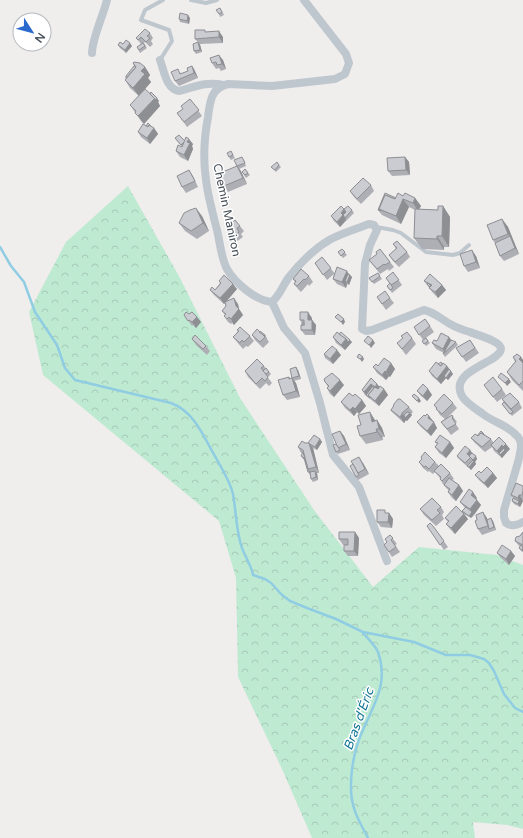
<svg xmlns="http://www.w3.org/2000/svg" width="523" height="838" viewBox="0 0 523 838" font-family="'Varela Round',sans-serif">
<defs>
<pattern id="forest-crowns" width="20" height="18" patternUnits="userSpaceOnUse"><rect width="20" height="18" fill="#bfead2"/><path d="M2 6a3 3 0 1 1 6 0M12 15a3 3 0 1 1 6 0" fill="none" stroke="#a6cab7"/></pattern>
</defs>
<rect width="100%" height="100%" fill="#f0eded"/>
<path fill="url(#forest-crowns)" d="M128,186l52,92 60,120 74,112 59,77 46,-40 78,8 26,10v264l-16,-4 -34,-3 2,16h-163l-30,-69 -44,-92 -2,-99 -17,-57 -176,-146 -14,-63 37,-70z"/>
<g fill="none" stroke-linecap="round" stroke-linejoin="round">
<g stroke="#90cde3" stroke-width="2.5">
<path d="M0,247l11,19 13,16 11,30 22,33 8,23 10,12 96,23c24,9 33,35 45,55 6,11 14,23 17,36 3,17 3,34 8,51 2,8 12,24 12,30l12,4 6,4 11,12 8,6 17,7 29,11 27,13 51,10 32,13h24l14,4 5,4 5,8 10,23 11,14 8,4"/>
<path d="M363,633c5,6 12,12 15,19 11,31 -4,52 -15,78 -10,21 -16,56 -9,78 3,11 9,20 14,30"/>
</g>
<g stroke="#bfc7ce" stroke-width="4">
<path d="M191,0l15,3 11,-3"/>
<path d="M160,60l12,-19 -3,-11 -28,-10 4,-10 18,-10"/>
<path d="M376,227l17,3 8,3 25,19 27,3 7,-2 9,-8"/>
</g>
<g stroke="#bfc7ce" stroke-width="8">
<path d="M304,0l42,54 3,9 -4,11 -10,5 -63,7 -44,-2c-17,4 -18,17 -20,33 -4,21 -5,42 -2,63 2,17 7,34 11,50 3,12 4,28 10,39 7,13 29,32 45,33 8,-7 11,-17 17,-25 12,-15 26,-29 42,-38 12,-6 25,-10 38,-15l5,1 3,5 -7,15 -5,19 -3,65 4,2 6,-1 52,-20c10,2 17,9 26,14 7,4 13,6 20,8 7,3 31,9 31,17 -1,14 -53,21 -39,47 4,7 14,13 21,18 10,8 24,11 33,21 3,2 5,7 5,10 0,8 -3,17 -5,24 -4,14 -8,27 -12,41v7l2,6c6,4 11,2 17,-1"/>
<path d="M92,53c0,-14 11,-37 15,-53"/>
<path d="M160,60c4,10 6,29 19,31 15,-4 28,-10 44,-6"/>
<path d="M272,302l12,26 21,25 15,50 13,52 26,32 28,74"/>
</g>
</g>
<g fill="#aeafb5">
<path d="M222,11l2,4 -4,2 -1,-3z"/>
<path d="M190,18l-1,6 -9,-2 -1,-3z"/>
<path d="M206,32l17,5v6l-23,1 2,8 -6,2 -2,-3 4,-9 -3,-3z"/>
<path d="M150,33l3,5 -2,3 2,3 -3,3 -5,-5 -1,1 3,5 -7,5 -3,-6 4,-3 -5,-6z"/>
<path d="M123,44l9,2 -6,7 -6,-5 -2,-3z"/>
<path d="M223,60l3,9 -5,2 -2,-3 -3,1 -4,-6z"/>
<path d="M133,63l12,4 5,8 -2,3 3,4 -11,13 10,-1 9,7 -1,1 2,4 -16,18 -3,-3 -11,-16 9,-9 -9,-8 -5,-8 9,-14z"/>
<path d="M192,66l2,3 4,9 -19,8 -4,-5 6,-9v2l7,-3z"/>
<path d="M190,99l12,17 -15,11 -10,-14 6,-4z"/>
<path d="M146,126l8,2 4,6 -8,10 -9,-7 -3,-5z"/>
<path d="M175,138l18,6 -1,2 1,3 -5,12 -8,-4 -4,-6 6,-4z"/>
<path d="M231,151l4,7 -4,2 -2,-3z"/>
<path d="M405,157l4,5 1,13 -18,1 -4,-5z"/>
<path d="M244,160l2,6 -7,3 8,15 -19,8 -4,-6 13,-20z"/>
<path d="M279,165l2,2 -5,5 -5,-5z"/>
<path d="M245,169l5,6 -4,3 -4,-6z"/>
<path d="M189,170l4,6 5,11 -12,6 -4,-6z"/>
<path d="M371,185l3,6 -13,13 -7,-7 -4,-6z"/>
<path d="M403,196l12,2 6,8 -2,3 19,1 5,-4 7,11 -1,30h-5v3l-22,-1 -8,-11 1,-28 -6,-3 -8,17 -19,-9 -4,-5 18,-12z"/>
<path d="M344,209l8,1 2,3 -14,14 -6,-6 -3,-5z"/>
<path d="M202,216l7,15 -12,8 -12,-8 -6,-8z"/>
<path d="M502,219l6,8 11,27 -15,7 -4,-5 -5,-13 -2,-3z"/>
<path d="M235,220l9,11 -3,3 2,3 -10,7 -6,-9 2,-2v-7z"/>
<path d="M393,244l14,8 3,5 -11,10 -6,-6 -4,-6 7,-6z"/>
<path d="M342,249l5,6 -4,3 -5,-6z"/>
<path d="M380,249l14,18 -5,4 -1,-2 -8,5 -11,-14 8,-6z"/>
<path d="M476,256l4,12 -12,4 -4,-6z"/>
<path d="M322,257l13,17 12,-3 1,3 2,1 2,2 -3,8 -2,-1 -1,4 -9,-4 -4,-5 1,-5 -7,6 -12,-17z"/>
<path d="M393,272l9,13 -10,8 -5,-7 3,-3 -4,-5z"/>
<path d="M378,273l4,6 -8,5 -5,-6z"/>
<path d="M309,276l4,6 -4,4 -1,-2 -7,8 -3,-3 -4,-5 1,-2 -2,-3z"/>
<path d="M219,281l18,8 -11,13 12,2 1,5 4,6 -9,10 -2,-2 -1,1 -3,-2 -4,-6 1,-1 -3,-4 4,-5 -1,-3 -1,1 -10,-9 -4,-5h5l5,-7z"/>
<path d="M424,281l18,4 4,5 -8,8 -5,-5z"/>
<path d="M377,297l13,1 4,5 -8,7z"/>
<path d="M184,315l13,2 4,5 -5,6 -3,-3 -1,1z"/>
<path d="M312,318v2l4,5 -1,10h-10l-4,-5 1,-7 -2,-3z"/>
<path d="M425,319l9,13 -11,8 -9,-13z"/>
<path d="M237,330l13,6 4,5 -6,6 -2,-1 -3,3 -6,-7 -4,-5 5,-6z"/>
<path d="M259,332l6,3 2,3v1l2,3 -6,6 -8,-8 -3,-5z"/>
<path d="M333,337l19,5 -7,8 -9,-7z"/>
<path d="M412,338l4,6 -10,11 -9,-12z"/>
<path d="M426,338l4,5 -4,3 -4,-5z"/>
<path d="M192,339l14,7 4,5 -3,4 -11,-10z"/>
<path d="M451,340l5,2 2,3 -13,12 -2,-3 1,-1 -8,-4 -4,-6 5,-2z"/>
<path d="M470,340l9,13 -13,9 -10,-14z"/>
<path d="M324,355h17l-8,9 -8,-6z"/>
<path d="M513,357h8l2,3v31l-11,-11 -5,-8 8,-10z"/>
<path d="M391,363l4,6 -5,8 -1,-1 -3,4 -9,-7 -4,-6z"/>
<path d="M438,364l9,2 6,8 -5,6 -2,-2 -5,6 -9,-8 -3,-5z"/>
<path d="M264,366l7,8 -3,3 -2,-2 6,8 -3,3 -3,-3 -6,6 -12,-12 -3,-6z"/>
<path d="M298,370l3,9 -7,2 2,2 4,14 -13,3 -4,-5 6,-18 1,1h2z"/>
<path d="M371,378l9,9 4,2 4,6 -9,11 -14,-11 -3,-5z"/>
<path d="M325,382l19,3 -10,12 -4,-3 -3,-6 1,-1z"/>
<path d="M484,385l18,4 4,6 -9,7z"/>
<path d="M428,389l4,6 -5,6 -6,-5 -4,-5z"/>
<path d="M353,396l9,4 4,6 -7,8 -2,-2 -3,4 -9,-8 -4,-6z"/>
<path d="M502,399l17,3 3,6 -10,8 -10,-12 2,-2z"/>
<path d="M453,403l4,5 -10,10 5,-3 5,7 -2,1 4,6 -8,6 -10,-13 4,-3 -5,-4 -6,-10z"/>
<path d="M409,407l4,5 -2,2 1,1 -5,6 -1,-1 -2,3 -12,-11 -2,-2z"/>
<path d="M425,416h4l4,5 -1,1 5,6 -6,8 -10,-9 -4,-5z"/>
<path d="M375,420l1,1 1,-1 5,8 3,9h-3l1,3 -17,4 -6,-8z"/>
<path d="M340,431l4,5 6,14 -12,4 -2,-2v-8z"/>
<path d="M484,434l7,5 2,3 17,7 -8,9 -8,-7 -2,-4 -7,5 -10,-9 -4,-5z"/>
<path d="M320,439l2,3 -5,8 -6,-3 2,1 6,25h-2l1,7 -5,2 -2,-3 -1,-4 -2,-3 -3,-12 -2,-1 -2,-3 2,-3h-2l-3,-6z"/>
<path d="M435,442h15l4,6 -8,10 -7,-5 -4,-6 2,-3z"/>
<path d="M470,450l7,9 -2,3 1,2 -5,6 -12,-11 -2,-2z"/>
<path d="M419,462h16l4,4 11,7 4,6 -2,1 7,5 4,6 -7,10 -4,-3 -4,-6 1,-1 -6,-7 -3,-5v-1l-5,-6 -2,2 -4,-3 -1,1 -5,-4z"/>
<path d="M363,463l6,11 -11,6 -2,-3 -3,-13z"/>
<path d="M493,473l4,5 -9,10 -9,-8 -4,-5z"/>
<path d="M523,486v15l-3,6 -6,-3 -2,-3 1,-3 -2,-3z"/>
<path d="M477,498l-1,1 5,6 -10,13 -7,-4 -2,-3 3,-3 -5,-6z"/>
<path d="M441,507l3,5 -2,3 2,4 -8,7 -12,-11 -4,-6z"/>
<path d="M483,512l4,8 4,-2 2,3 3,9 -14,5 -4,-6 -1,-9z"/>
<path d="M387,513h2l4,6 -1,9 -11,-1 -4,-5z"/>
<path d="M464,514l4,5 -13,15 -5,-5 -4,-5 2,-2 -3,-4z"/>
<path d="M427,526h6l15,21 -4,3z"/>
<path d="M355,532l4,6 -1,18h-10l-4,-5 4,-6h-5l-4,-6z"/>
<path d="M523,532v20l-2,-1 -2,-3 1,-1 -5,-6z"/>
<path d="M390,535l7,9 -2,1 5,7 -8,5 -8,-12 3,-3z"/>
<path d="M511,551l4,5 -6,9 -8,-7 -4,-5z"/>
</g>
<g fill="#8d8f93">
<path d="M188,15l2,3 -1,6 -2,-3z"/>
<path d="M219,31l4,6v6l-4,-6z"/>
<path d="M198,42l2,3 2,7 -2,-2z"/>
<path d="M130,43l2,3 -6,7 -1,-3z"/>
<path d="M219,55l4,5 3,9 -4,-5z"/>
<path d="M192,66l2,3 4,9 -4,-5z"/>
<path d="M145,67l5,8 -2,3 3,4 -12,14 -6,-8 8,-17z"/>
<path d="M155,98h2l2,3 -1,1 2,4 -16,18 -6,-8z"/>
<path d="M154,128l4,6 -8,10 -3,-6z"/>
<path d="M189,139l4,5 -1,2 1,3 -5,12 -4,-6 3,-13z"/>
<path d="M405,157l4,5 1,13 -4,-5z"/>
<path d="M237,166l4,5 6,13 -4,-6z"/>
<path d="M415,198l6,8 -3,5 -5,-8z"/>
<path d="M403,199l6,8 -8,17 -5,-8z"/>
<path d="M443,206l7,11 -1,30 -7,-11z"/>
<path d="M196,208l6,8 7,15 -6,-8z"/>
<path d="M344,209l4,5 -3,4 1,2 -6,7 -3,-5 4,-9z"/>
<path d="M502,219l6,8 6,15 -6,-8z"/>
<path d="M437,236l7,11v3l-7,-11z"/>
<path d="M510,236l4,6 5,12 -4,-6z"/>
<path d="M472,250l4,6 4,12 -4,-6z"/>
<path d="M347,271l3,5v-1l2,2 -3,8 -2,-3 -2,-1 2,3 -1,4 -4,-6z"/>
<path d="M233,284l4,5 -13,15 -4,-6z"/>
<path d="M442,285l4,5 -8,8 -3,-6z"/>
<path d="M234,298l4,6 1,5 4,6 -9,10 -3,-6 5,-13z"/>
<path d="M308,312l4,6v7l-4,-5z"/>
<path d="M197,317l4,5 -5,6 -4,-6z"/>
<path d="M344,319l1,3 -2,3 -2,-3z"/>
<path d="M312,320l4,5 -1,10 -3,-5z"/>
<path d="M449,337l4,5 -8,11 -2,-4z"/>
<path d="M346,339l4,1 2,2 -7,8 -4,-5z"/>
<path d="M373,340l2,3 -4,5 -2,-3z"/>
<path d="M337,350l4,5 -8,9 -3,-5z"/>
<path d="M363,357l1,2 -2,3 -2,-3z"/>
<path d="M521,357l2,3v5l-4,-6z"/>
<path d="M391,363l4,6 -5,8 -4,-5z"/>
<path d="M447,366l6,8 -5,6 -4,-4 2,2 -5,6 -4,-5z"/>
<path d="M296,367l2,3 3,9 -2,-3z"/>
<path d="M385,371l4,5 -3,4 -4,-5z"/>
<path d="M292,378l4,5 4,14 -4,-6z"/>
<path d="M509,379l2,3 -4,4 -2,-3z"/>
<path d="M340,380l4,5 -10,12 -4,-6z"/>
<path d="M371,384l4,5 -9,6 -2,-3z"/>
<path d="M377,384l4,5 -2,3 -4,-5z"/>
<path d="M384,389l4,6 -9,11 -4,-5z"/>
<path d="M428,389l4,6 -5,6 -4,-5z"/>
<path d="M419,398l2,3 -2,2 -2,-2z"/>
<path d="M362,400l4,6 -7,8 -4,-5z"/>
<path d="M353,407l4,5 -3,4 -4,-6z"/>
<path d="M370,412l5,8 3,10 -6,-8z"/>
<path d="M402,413l3,5 5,-5 2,2 -5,6 -1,-1 -2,3 -4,-6z"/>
<path d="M429,416l4,5 -1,3 -4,-6z"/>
<path d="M377,420l5,8 3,9 -6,-8z"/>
<path d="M434,422l3,6 -6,8 -4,-5z"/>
<path d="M376,429l6,8 1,3 -6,-8z"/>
<path d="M340,431l4,5 6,14 -4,-6z"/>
<path d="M320,439l2,3 -5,8 -2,-3z"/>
<path d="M450,442l4,6 -8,10 -4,-5z"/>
<path d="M309,443l4,5 6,25 -3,-6z"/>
<path d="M506,444l4,5 -3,3 -4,-5z"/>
<path d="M502,445l5,7 -5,6 -5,-7z"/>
<path d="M470,450l4,6 -2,2 -5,-4z"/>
<path d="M476,456l1,3 -2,3 1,2 -5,6 -2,-3 4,-7z"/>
<path d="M359,457l4,6 6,11 -4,-5z"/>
<path d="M315,471l2,2 1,7 -2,-3z"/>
<path d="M493,473l4,5 -9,10 -4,-5z"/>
<path d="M459,485l4,6 -7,10 -4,-6z"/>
<path d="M473,492l4,6 -2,2 -4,-5z"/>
<path d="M519,495l4,6 -3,6 -2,-3 1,-3 -1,-3z"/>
<path d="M477,500l4,5 -7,10 -4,-6z"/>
<path d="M472,512l2,3 -3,3 -2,-2z"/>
<path d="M483,512l4,6 3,10 -1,1 -1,-3z"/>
<path d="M389,513l4,6 -1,9 -4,-6z"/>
<path d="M464,514l4,5 -13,15 -4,-6z"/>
<path d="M491,518l2,3 3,9 -2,-3z"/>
<path d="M355,532l4,6 -1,18 -4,-5z"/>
<path d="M511,551l4,5 -6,9 -3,-6z"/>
</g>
<g fill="#caccd2" stroke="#8d8f93">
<path d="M220,8l2,4 -3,2 -3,-4z"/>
<path d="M180,13l8,2 -1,6 -8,-2z"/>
<path d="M145,29l5,4 -3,3 3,2 -4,4 -5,-5 -3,3 -2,-2z"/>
<path d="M195,30h10v2l14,-1v6l-24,2z"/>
<path d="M126,40l4,3 -5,7 -7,-5 2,-3 3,2z"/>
<path d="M198,42l2,8 -6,1 -1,-7z"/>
<path d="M143,43l2,3 -6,4 -2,-3z"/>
<path d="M219,55l3,9 -5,1 -1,-3 -4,1 -2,-5z"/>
<path d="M134,62l6,1 5,4 -4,4 4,3 -12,14 -8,-8 11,-13 -3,-4z"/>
<path d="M134,66l2,1 -10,11v-2z"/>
<path d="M192,66l2,7 -19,8 -4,-9 7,-3 2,5 8,-3 -1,-3z"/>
<path d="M145,89l10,9 -17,18 -3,-3 1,-2 -6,-6z"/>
<path d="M151,92l6,6 -1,2 -6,-6z"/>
<path d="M190,99l9,11 -15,12 -7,-9 6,-4 -2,-3z"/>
<path d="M148,123l4,4 -3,-2 -1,2 -2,-1z"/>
<path d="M143,124l5,3 1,-2 5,3 -7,10 -9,-6z"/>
<path d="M179,135l6,6 -4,4 -6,-7z"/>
<path d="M186,137l3,2 -2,3 3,1 -6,12 -8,-4 2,-6 4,2z"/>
<path d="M231,151l2,4 -4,2 -2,-4z"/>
<path d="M242,157l3,6 -8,3 -3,-6z"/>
<path d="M405,157l1,13 -18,1 -1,-13z"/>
<path d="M277,162l2,3 -4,5 -4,-3z"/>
<path d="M237,166l6,12 -19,8 -6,-12z"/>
<path d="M245,169l3,4 -3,2 -3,-3z"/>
<path d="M189,170l6,11 -13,6 -5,-11z"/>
<path d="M363,178l8,7 -14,14 -7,-8z"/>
<path d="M385,193l11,5 -1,1 -10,-4 -6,14 2,2 -3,-1z"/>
<path d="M398,193l5,3 2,-3 10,5 -2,5 -10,-4 -7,17 -17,-7 6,-14 10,4z"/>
<path d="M341,206l3,3 -3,4 2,2 -6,7 -6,-6z"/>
<path d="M348,206l4,4 -7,8 -2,-3 3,-3 -2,-3z"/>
<path d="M438,206h5l-1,30h-5v3l-23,-1 1,-29 23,1z"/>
<path d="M196,208l7,15 -12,8 -12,-8 5,-10 6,-3z"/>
<path d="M502,219l6,15 -15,6 -6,-15z"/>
<path d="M235,220l5,6 -3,2 2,4 -9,7 -3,-4 2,-2 -3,-4 3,-3v-1z"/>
<path d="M510,236l5,12 -15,8 -5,-13z"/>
<path d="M397,241l10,11 -12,10 -6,-7 8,-7 -4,-4z"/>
<path d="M342,249l3,3 -4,4 -3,-4z"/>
<path d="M380,249l10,13 -5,3 -1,-1 -7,5 -8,-9 8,-6 -1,-2z"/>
<path d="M472,250l4,12 -12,4 -4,-12z"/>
<path d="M322,257l9,11 -8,7 -8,-12z"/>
<path d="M337,267l10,4 -5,11 -9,-3z"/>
<path d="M301,269l8,7 -4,4 -1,-1 -7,7 -3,-2 2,-3 -3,-2z"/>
<path d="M393,272l6,8 -8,5 -5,-7z"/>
<path d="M378,273l2,3 -8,6 -3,-4z"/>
<path d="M348,274l2,1 -3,7 -2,-1z"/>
<path d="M430,274l12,11 -7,7 -6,-4 3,-3 -8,-4z"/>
<path d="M224,275l9,9 -13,14 -10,-8 2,-3 3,3 6,-7 -2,-2z"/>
<path d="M390,283l3,5 -3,2 -3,-4z"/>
<path d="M428,283l3,3 -1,1 -3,-3z"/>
<path d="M385,291l5,7 -8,6 -5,-7z"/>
<path d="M234,298l2,8 3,3 -8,10 -2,-2 -2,2 -3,-3 2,-2 -4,-3 4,-5 -1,-4z"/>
<path d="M186,312l3,2 3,-2 5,5 -5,5 -3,-2 -1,1 -4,-6z"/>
<path d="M300,312h8v8h4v10h-11v-5h3v-5h-4z"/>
<path d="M338,314l6,5 -3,3 -6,-5z"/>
<path d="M425,319l5,7 -11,9 -5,-8z"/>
<rect x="302" y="323" width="2" height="2"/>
<path d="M240,327l10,9 -6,6 -2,-2 -2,3 -7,-6 6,-6 -2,-1z"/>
<path d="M257,329l8,8 -5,5 -8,-7z"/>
<path d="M260,331l5,4v1l-6,-4z"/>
<path d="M337,332l9,7 -5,6 -8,-8z"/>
<path d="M341,332l9,8 -2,2 -2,-3 -7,-5z"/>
<path d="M407,332l5,6 -10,11 -5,-6 6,-5 -2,-2z"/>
<path d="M441,333l8,4 -6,12 -11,-6 2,-3 3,1z"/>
<path d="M195,335l11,11 -3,3 -11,-10z"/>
<path d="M368,336l5,4 -4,5 -5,-4z"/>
<path d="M426,338l2,3 -4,3 -2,-3z"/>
<path d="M451,340l5,2 -13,12z"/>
<path d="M470,340l5,8 -13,9 -6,-9z"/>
<path d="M332,346l5,4 -7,9 -6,-5z"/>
<path d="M359,354l4,3 -3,2 -3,-2z"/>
<path d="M517,354l4,3 -2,2 4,4v18l-4,4 -12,-13 9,-11 -3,-4z"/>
<path d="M384,358l7,5 -5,9 -1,-1 -3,4 -9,-8 3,-3 2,2z"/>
<path d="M257,359l7,7 -3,2 7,9 -3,4 -3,-3 -6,6 -11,-13z"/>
<path d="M436,362l5,4 2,-3 4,3 -10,13 -8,-8z"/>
<path d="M441,362l1,2 -1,2 -3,-2z"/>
<path d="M296,367l3,9 -7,2 -2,-9z"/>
<path d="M266,368l3,4 -3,2 -3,-3z"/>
<path d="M449,369l2,2 -5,7 -2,-2z"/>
<path d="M332,373l8,7 -10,11 -3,-3 2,-2 -4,-4 -1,-3z"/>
<path d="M501,373l8,6 -4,4 -7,-6z"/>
<path d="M289,377v2l3,-1 4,13 -13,4 -5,-15z"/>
<path d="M493,377l9,12 -9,8 -9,-12z"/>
<path d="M371,378l6,6 -2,3 3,2 2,-3 4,3 -9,12 -7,-6 7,-8 -4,-3 -7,8 -2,-2z"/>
<path d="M423,384l5,5 -5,7 -6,-5z"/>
<path d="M373,386l1,2 -6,7 2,3 -4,-3z"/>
<path d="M349,393l4,3 2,-2 7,6 -7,9 -2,-2 -3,3 -9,-8z"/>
<path d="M510,393l9,9 -8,7 -9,-10z"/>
<path d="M414,394l5,4 -2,3 -5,-5z"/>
<path d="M444,394l9,9 -11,11 -6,-5 1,-1 -3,-3z"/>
<path d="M398,399h2l9,8 -7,6v1l-2,3 -9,-7 2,-3 1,-3z"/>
<path d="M504,402l9,10 -3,2 -8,-10z"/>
<path d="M370,412l2,10 5,-2 2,9h-3l1,3 -17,4 -3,-10 4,-1 -3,-10z"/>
<path d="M407,412l3,1 -5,5 -1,-3z"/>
<path d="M427,414l2,2 -1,2 6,4 -7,9 -10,-9 7,-7 1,1z"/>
<path d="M452,415l1,2 -1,1 4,6 -9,5 -6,-7z"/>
<path d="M340,431l6,13 -8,4 -6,-14z"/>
<path d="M481,431l3,3 -3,-1 -3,3h-1z"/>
<path d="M481,433l10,6 -9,8 -11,-9 4,-4 3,2z"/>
<path d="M314,435l6,4 -5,8 -7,-4z"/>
<path d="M440,435l10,7 -8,11 -7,-6 3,-4 -3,-1z"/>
<path d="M499,437l7,7 -3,3 -1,-2 -5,6 -6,-6z"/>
<path d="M302,441l3,2h4l7,24 -8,2 -5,-19 -5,-3z"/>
<path d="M336,444l4,6 -4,2 -3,-7z"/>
<path d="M465,446l5,4 -3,4 4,3 -6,6 -8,-7z"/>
<path d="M504,448l1,2 -5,5 -1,-2z"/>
<path d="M303,452l5,17 2,3h-2l-4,-14 -3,-2z"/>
<path d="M425,452l10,10 -6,7 -3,-3 -2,1 -5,-5 3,-3 -1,-2z"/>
<path d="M472,453l4,3 -3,4 1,1 -5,6 -2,-1 6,-6 -4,-4z"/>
<path d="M359,457l6,12 -7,4 -7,-12z"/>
<path d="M353,464l6,11 -3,2 -6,-11z"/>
<path d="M441,464l9,9 -8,8 -2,-2 1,-2 -7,-6z"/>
<path d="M487,467l6,6 -9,10 -9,-8 4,-4 2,2z"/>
<path d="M315,471l1,6 -5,2 -1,-7z"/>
<path d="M449,478l10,7 -7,10 -4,-3 2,-3 -6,-4z"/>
<path d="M516,483l7,3v5l-1,4h-3l-1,3 -7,-3z"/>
<path d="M469,489l4,3 -2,3 6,5 -7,9 -10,-7z"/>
<path d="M432,498l9,9 -4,3 3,3 -8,7 -12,-11z"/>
<path d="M513,498l6,3 -1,3 -6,-3z"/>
<path d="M456,506l8,8 -13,14 -5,-4 3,-3 -4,-3z"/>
<path d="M466,507l6,5 -3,4 -7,-5z"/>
<path d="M377,510h8v3h4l-1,9h-11z"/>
<path d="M483,512l5,14 -10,3 -3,-8 2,-1 -1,-5z"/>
<path d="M491,518l3,9 -5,2 -2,-9z"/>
<path d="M430,523l3,3 11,15 -4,4 -13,-19z"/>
<path d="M339,532h16l-1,19h-10v-6h4v-6h-9z"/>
<path d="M523,532v13l-8,-4 1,-4 4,-1z"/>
<path d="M390,535l3,3 -2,2 5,7 -7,5 -5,-7 3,-3 -2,-3z"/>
<path d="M502,545l9,6 -5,8 -9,-6z"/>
<path d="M521,545l2,2 -1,2 1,2 -4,-3z"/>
</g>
<g text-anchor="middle" stroke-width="3" stroke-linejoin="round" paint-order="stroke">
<g font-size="12" fill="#475059" stroke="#fff">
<text transform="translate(227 210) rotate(78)" y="4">Chemin Maniron</text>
</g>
<g font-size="13" font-style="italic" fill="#19789a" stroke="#fff">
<text transform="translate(358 719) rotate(-70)" y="5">Bras d'Éric</text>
</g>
</g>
<g transform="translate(32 32) rotate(126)"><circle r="19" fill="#ffffff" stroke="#b5b9bd"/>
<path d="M0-3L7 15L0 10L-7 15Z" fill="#2a69cd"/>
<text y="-6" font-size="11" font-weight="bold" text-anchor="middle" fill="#475059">N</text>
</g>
</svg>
